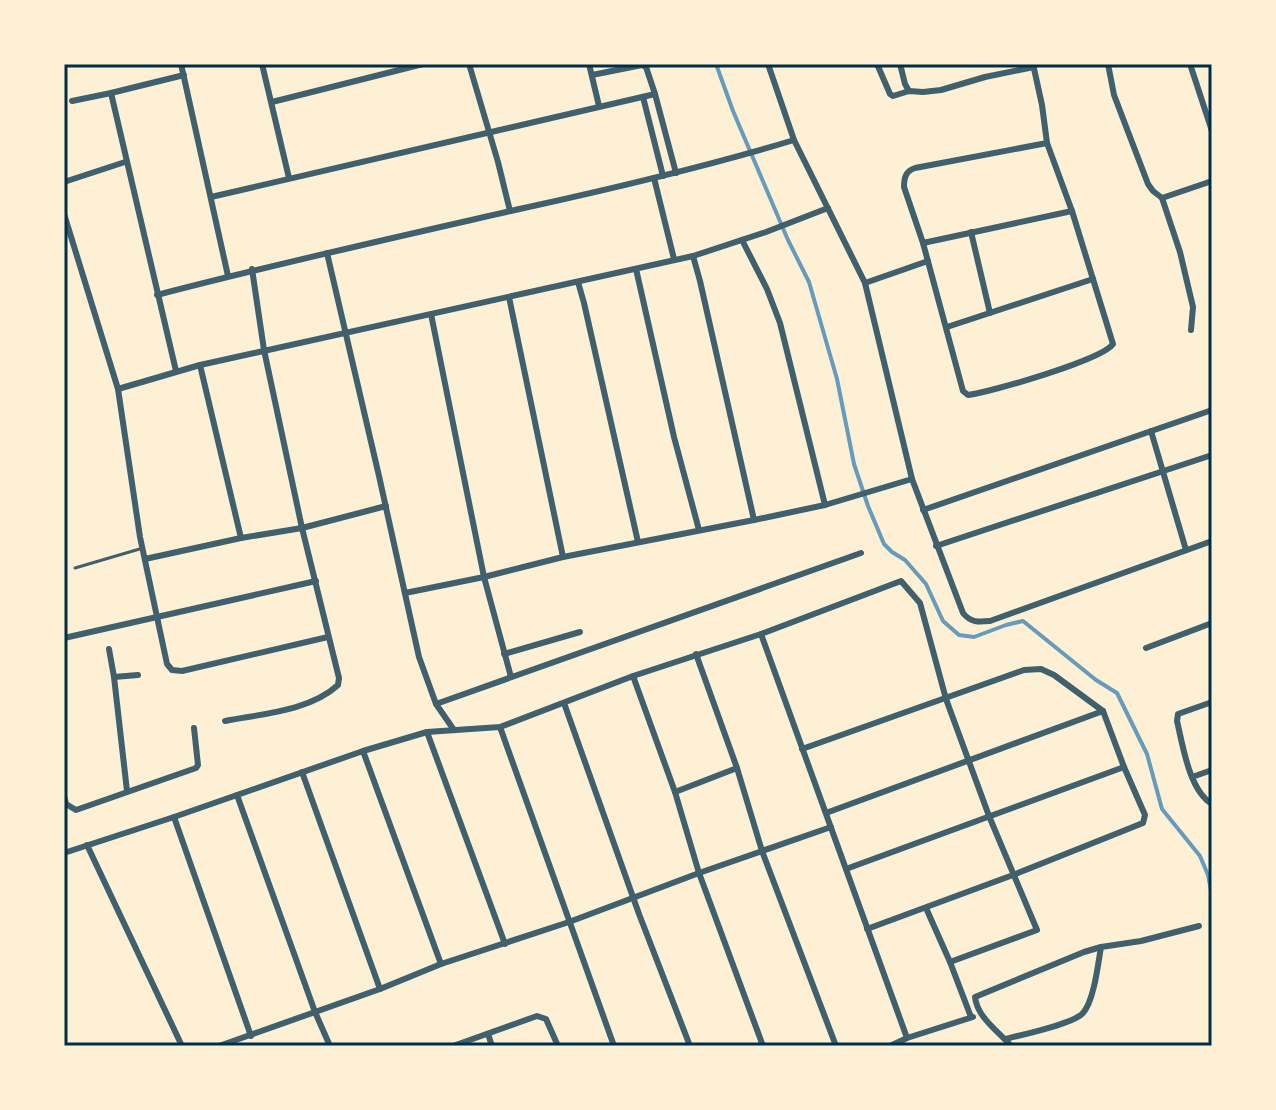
<svg xmlns="http://www.w3.org/2000/svg" width="1276" height="1110" viewBox="0 0 1276 1110" font-family="'IBM Plex Sans',sans-serif">
<rect width="100%" height="100%" fill="#fdf0d5"/>
<g fill="none" stroke-linecap="round" stroke-linejoin="round">
<path stroke="#669bbc" stroke-width="4" d="M716,64l17,47 55,129 21,42 28,97 17,85 14,42 16,38 8,8 13,8 21,24 17,37 16,14 15,2 32,-12 17,-4 73,59 21,13 30,61 15,55 38,47 8,19 4,20"/>
<path stroke="#3f606c" stroke-width="3" d="M75,568l68,-20"/>
<g stroke="#3f606c" stroke-width="6">
<path d="M181,64l47,212"/>
<path d="M262,64l27,114"/>
<path d="M469,64l29,98 12,49"/>
<path d="M589,64l10,42"/>
<path d="M768,64l26,76 71,143 47,196 51,134c8,10 16,9 27,8l222,-80"/>
<path d="M877,64l13,30 3,2 16,-5 14,1 18,-2 44,-13 49,-10"/>
<path d="M900,64l5,20 4,7"/>
<path d="M1033,64l9,41 5,38 25,68 41,133c-11,16 -122,48 -145,51l-5,-4 -40,-148 -19,-56c0,-10 2,-16 11,-19l132,-25"/>
<path d="M1108,64l6,31 34,89 5,7 9,7 18,54 13,55 -2,23"/>
<path d="M1190,64l22,67"/>
<path d="M592,75l50,-10 4,2 9,27 21,79"/>
<path d="M111,93l65,278"/>
<path d="M643,97l20,79"/>
<path d="M72,101l39,-8 73,-18"/>
<path d="M272,102l151,-38"/>
<path d="M654,178l20,81"/>
<path d="M64,182l61,-20"/>
<path d="M211,197l444,-103"/>
<path d="M1162,198l50,-17"/>
<path d="M64,214l54,175 22,148 27,127 5,6 10,1 146,-34"/>
<path d="M971,232l19,81"/>
<path d="M742,240l25,49 13,34 45,182"/>
<path d="M923,243l149,-32"/>
<path d="M327,253l52,223 40,181 17,47 18,26"/>
<path d="M693,256l7,25 54,239"/>
<path d="M636,269l38,168 25,93"/>
<path d="M578,282l6,21 54,239"/>
<path d="M865,283l63,-22"/>
<path d="M157,295c122,-32 244,-59 367,-87 91,-20 181,-41 270,-68"/>
<path d="M509,297l54,260"/>
<path d="M431,314l53,263 27,100"/>
<path d="M947,327l146,-48"/>
<path d="M200,365l41,173"/>
<path d="M118,389l82,-24 493,-109 73,-24 62,-24"/>
<path d="M1151,431l35,119"/>
<path d="M923,510l289,-100"/>
<path d="M936,546l276,-91"/>
<path d="M145,559l96,-21 61,-10 84,-22"/>
<path d="M405,593l79,-16 79,-20 191,-37 71,-15 87,-26"/>
<path d="M761,634l146,404"/>
<path d="M64,638l252,-57"/>
<path d="M1146,648l66,-25"/>
<path d="M109,649l5,28"/>
<path d="M504,654l76,-22"/>
<path d="M696,654l41,114 25,83 74,195"/>
<path d="M633,676l42,116 24,81 64,173"/>
<path d="M1212,702l-34,12 -1,7c6,25 12,69 35,83"/>
<path d="M564,703l75,211 51,132"/>
<path d="M436,704l425,-151"/>
<path d="M225,721c36,-7 85,-10 113,-36l1,-7 -37,-150 -38,-178 -12,-81"/>
<path d="M500,727l114,319"/>
<path d="M427,732l78,212"/>
<path d="M802,749l222,-79 17,-1 13,6 49,36 21,56 21,48 -2,8 -130,52 -146,54"/>
<path d="M363,751l78,213"/>
<path d="M302,772l78,217"/>
<path d="M1192,777l20,-7"/>
<path d="M127,791l-13,-114 24,-2"/>
<path d="M675,792l62,-24"/>
<path d="M237,795l78,217 15,34"/>
<path d="M64,796l2,8 10,6 120,-42 2,-3 -4,-37"/>
<path d="M826,813l277,-102"/>
<path d="M174,817l77,219"/>
<path d="M87,845l95,201"/>
<path d="M64,853l110,-36 189,-66 64,-19 73,-5 133,-51 128,-42 140,-53 19,22 26,96 43,117 48,114 -87,32"/>
<path d="M846,869l278,-102"/>
<path d="M926,908l24,54 21,55"/>
<path d="M488,1034l4,12"/>
<path d="M1005,1039c17,-4 68,-15 78,-26 11,-12 15,-49 18,-66"/>
<path d="M219,1046l161,-57 61,-25 128,-42 130,-49 132,-46"/>
<path d="M453,1046l84,-30 9,3 12,27"/>
<path d="M890,1046l17,-8 66,-21"/>
<path d="M1011,1046c-13,-15 -34,-29 -36,-49l109,-45 17,-5 40,-6 58,-15"/>
</g>
</g>
<rect width="1276" height="1110" fill="none" stroke="#fdf0d5" stroke-width="132"/>
<rect x="66" y="66" width="1144" height="978" fill="none" stroke="#003049" stroke-width="3"/>
</svg>
